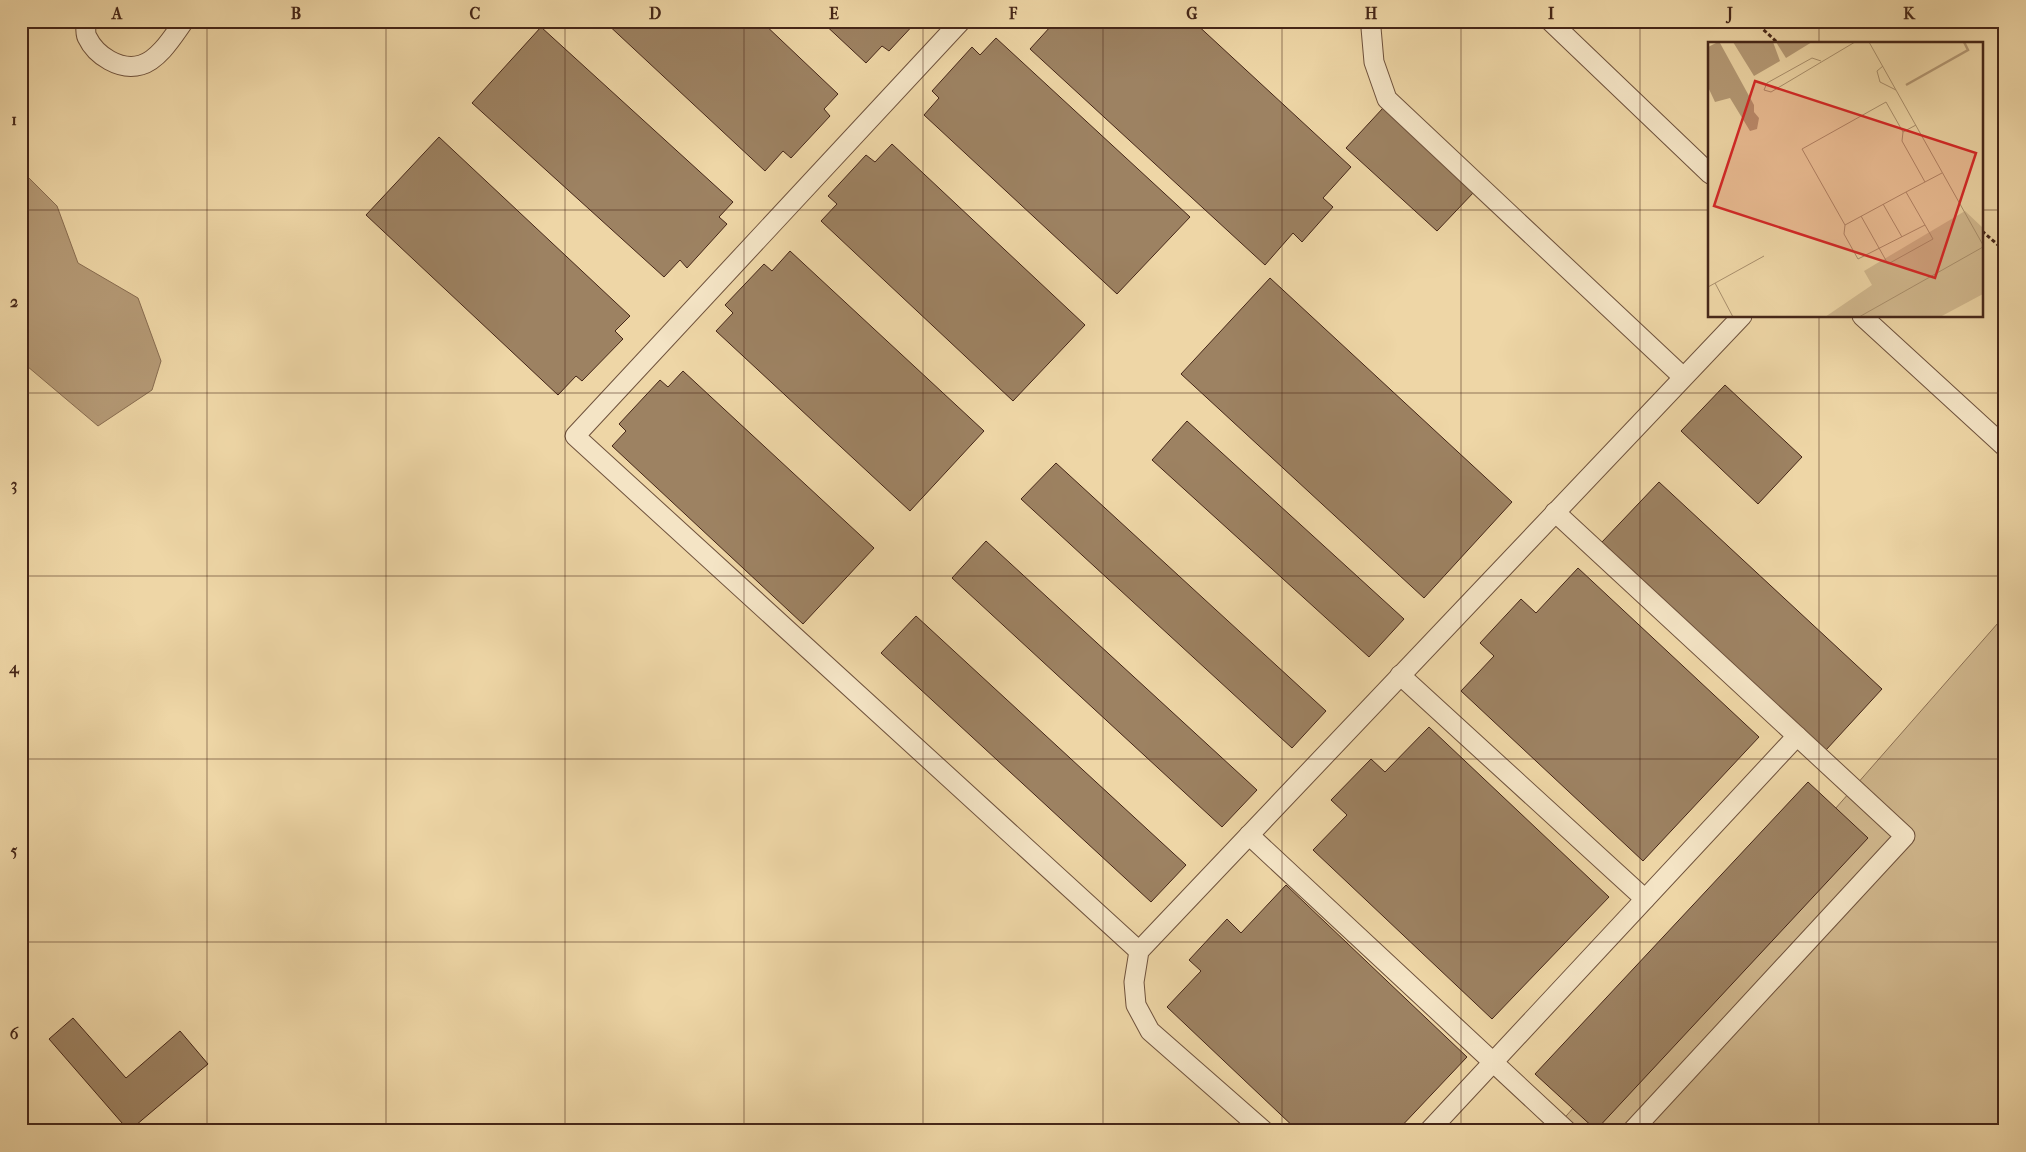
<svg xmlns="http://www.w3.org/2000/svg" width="2026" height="1152" viewBox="0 0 2026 1152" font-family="'IM FELL French Canon',serif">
<rect width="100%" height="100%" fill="#eed6a6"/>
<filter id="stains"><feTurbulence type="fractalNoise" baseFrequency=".004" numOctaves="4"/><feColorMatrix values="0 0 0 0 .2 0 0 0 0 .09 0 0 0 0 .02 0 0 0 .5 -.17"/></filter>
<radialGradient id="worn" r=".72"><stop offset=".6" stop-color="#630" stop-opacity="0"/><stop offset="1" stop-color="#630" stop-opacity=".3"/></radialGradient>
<path fill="#d1b88e" stroke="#8b6f53" d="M2005,615v516h-452z"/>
<path fill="#b59a76" stroke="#886c50" d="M21,170l36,36 21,57 60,35 23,63 -9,29 -54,36 -77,-65z"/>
<g fill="#9d8262" stroke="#452618">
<path d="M604,21h157l77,73 -14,15 6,7 -39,42 -8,-7 -18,20z"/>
<path d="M821,21h96l-28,30 -7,-5 -16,17z"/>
<path d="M1046,21h147l158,146 -28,31 10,9 -31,35 -9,-9 -28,32 -235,-216 21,-23z"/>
<path d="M541,27l192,175 -14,15 8,7 -40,44 -7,-8 -16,17 -192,-174z"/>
<path d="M996,38l194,179 -73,77 -193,-179 15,-17 -7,-7 40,-44 8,8z"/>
<path d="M1383,108l91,84 -37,39 -91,-83z"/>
<path d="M439,137l191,179 -15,15 8,8 -41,42 -6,-5 -18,19 -192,-180z"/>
<path d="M892,144l193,181 -72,76 -192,-180 16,-17 -9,-8 38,-41 9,7z"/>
<path d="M790,251l194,180 -74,80 -194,-180 17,-18 -8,-8 39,-41 8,7z"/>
<path d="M1270,278l242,224 -88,96 -243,-224z"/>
<path d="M683,371l191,177 -71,76 -191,-178 14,-15 -7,-7 41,-44 8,7z"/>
<path d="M1725,385l77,72 -44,47 -77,-73z"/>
<path d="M1187,421l217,198 -35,38 -217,-197z"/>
<path d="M1056,463l270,248 -34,37 -271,-249z"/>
<path d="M1659,482l223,207 -56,61 -224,-208z"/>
<path d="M986,541l271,249 -35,37 -270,-249z"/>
<path d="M1578,568l181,169 -116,124 -182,-170 33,-35 -14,-13 41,-44 15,14z"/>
<path d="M916,616l270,249 -35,37 -270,-249z"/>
<path d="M1429,727l180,170 -117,122 -179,-169 34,-35 -16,-15 40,-41 14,13z"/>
<path d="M1808,782l60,56 -272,292 -61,-56z"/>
<path d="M1286,885l181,172 -70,74h-99l-131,-124 34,-36 -12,-11 38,-41 14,14z"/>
<path d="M73,1018l53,60 54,-47 28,33 -79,67 -80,-92z"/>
</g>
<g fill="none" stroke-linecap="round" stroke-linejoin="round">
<g stroke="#6f523c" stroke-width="21">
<g id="lane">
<path d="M86,21c0,5 -1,12 1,16 9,19 33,34 54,28 18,-5 33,-30 43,-44"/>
<path d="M961,21l-386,415 564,515"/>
<path d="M1550,21l160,153"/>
<path d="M1371,28l3,34 13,37 296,278"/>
<path d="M1862,316l143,131"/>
<path d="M1400,675l245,224"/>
<path d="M1249,835l318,296"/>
<path d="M1264,1131l-114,-100 -14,-26 -2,-23 5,-31 603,-635"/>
<path d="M1429,1131l368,-395 -242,-224"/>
<path d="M1632,1131l273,-295 -108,-100"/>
</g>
</g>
<g stroke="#452618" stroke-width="3" stroke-dasharray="4 2.5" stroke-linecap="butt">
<path d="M1754,21l25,23"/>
<path d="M1982,231l23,20"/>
</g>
<use href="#lane" stroke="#f4e4c5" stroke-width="19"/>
</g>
<path fill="none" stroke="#452618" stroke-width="1" stroke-opacity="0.55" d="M207,21v1110M386,21v1110M565,21v1110M744,21v1110M923,21v1110M1103,21v1110M1282,21v1110M1461,21v1110M1640,21v1110M1819,21v23M21,210h1689M1982,210h23M1819,316v815M21,393h1984M21,576h1984M21,759h1984M21,942h1984"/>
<g transform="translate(1708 42)">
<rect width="275" height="275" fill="#eed6a6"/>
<path d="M257,169l18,17v66l-43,23h-115l47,-32 -8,-14z" fill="#d1b88e"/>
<path d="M25,0h40l7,19 -26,15zM68,0h36l-26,16zM8,1h4l34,62v7l5,6 -2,11 -7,2 -20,-33 -15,4 -7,-15v-40z" fill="#b59a76"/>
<path fill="none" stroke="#b59a76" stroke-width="2.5" d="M198,43l62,-35 -4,-8"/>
<path fill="none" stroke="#aa906d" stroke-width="1" d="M161,0l114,203M113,19l-9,-3 -45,25 -3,7 7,2 84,-50M175,24l-6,5 3,11 16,8M195,90l-1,9 23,41M198,150l19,33 -67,34 -14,-25 1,-9 61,-33 36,-19M175,162l19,33M153,174l27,48 45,-25 -8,-14M137,183l-43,-76 84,-47 17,30 13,-7M7,241l18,34M0,245l56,-31M151,275l124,-70"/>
<path fill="#d62828" fill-opacity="0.15" stroke="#d62828" stroke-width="2.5" d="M47,39l221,72 -41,125 -221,-72z"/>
<rect width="275" height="275" fill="none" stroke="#452618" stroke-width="2.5"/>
</g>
<rect width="2026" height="1152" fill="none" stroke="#eed6a6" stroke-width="55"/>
<rect x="28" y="28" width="1970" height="1096" fill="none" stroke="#452618" stroke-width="2"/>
<g font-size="16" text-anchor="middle" font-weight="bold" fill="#452618">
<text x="117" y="19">A</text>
<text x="296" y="19">B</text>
<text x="475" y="19">C</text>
<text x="655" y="19">D</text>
<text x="834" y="19">E</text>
<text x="1013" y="19">F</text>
<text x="1192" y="19">G</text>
<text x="1371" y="19">H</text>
<text x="1551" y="19">I</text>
<text x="1730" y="19">J</text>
<text x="1909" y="19">K</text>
<text x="14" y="125">1</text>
<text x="14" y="307">2</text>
<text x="14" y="490">3</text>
<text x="14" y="673">4</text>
<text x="14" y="856">5</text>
<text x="14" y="1039">6</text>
</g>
<rect width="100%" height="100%" filter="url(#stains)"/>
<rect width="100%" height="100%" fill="url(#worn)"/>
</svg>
